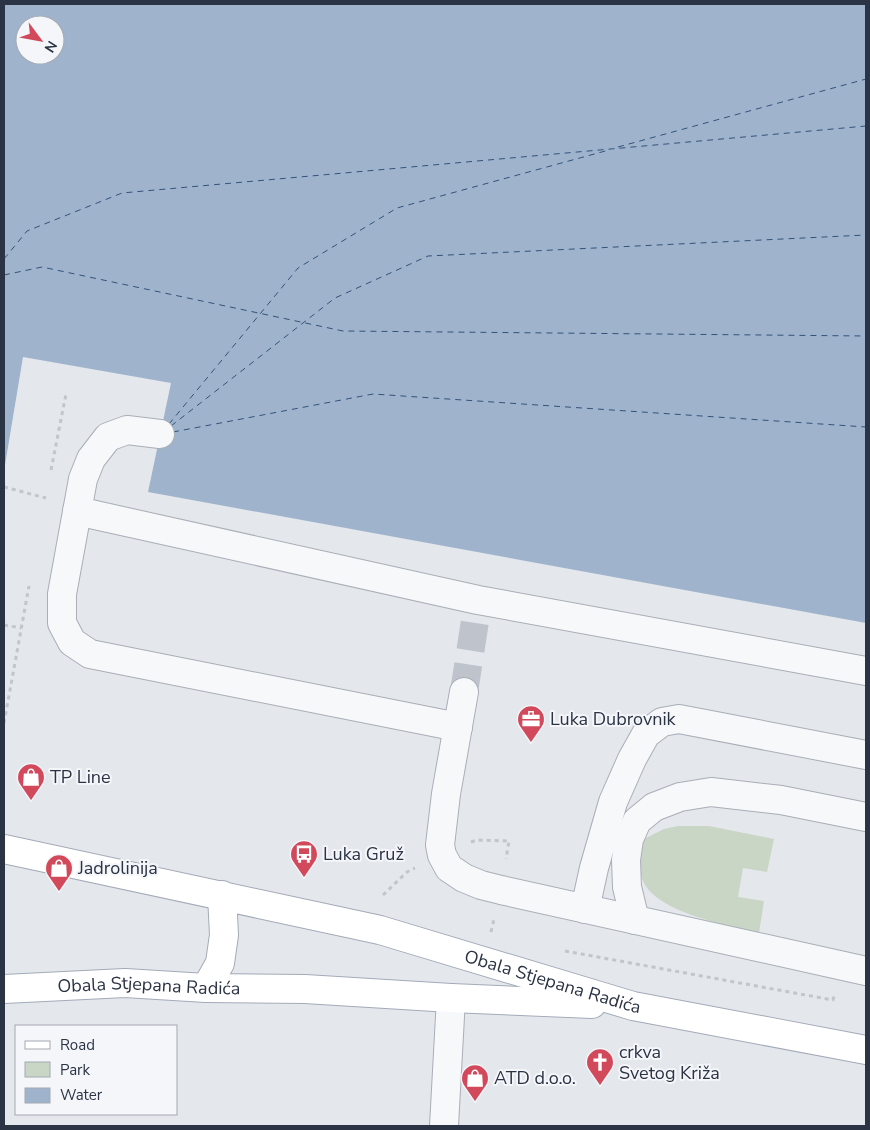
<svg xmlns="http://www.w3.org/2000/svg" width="870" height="1130" viewBox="0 0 870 1130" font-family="'Nunito Sans',sans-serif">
<rect width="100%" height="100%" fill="#e4e7ec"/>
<path fill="#c9d6c5" d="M678,826h31l65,13 -7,33 -24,-4 -5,29 26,4 -5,32c-31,-8 -102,-20 -116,-52 -6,-14 -3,-28 1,-42l20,-10z"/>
<path fill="#9fb4cc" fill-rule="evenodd" d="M4,4h862v619l-718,-131 23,-109 -148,-26 -19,114zM25,25h30v30h-30z"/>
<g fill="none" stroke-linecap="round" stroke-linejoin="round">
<g stroke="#34527a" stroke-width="1" stroke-dasharray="6 5" stroke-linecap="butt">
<path d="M618,147l248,-68"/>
<path d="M4,259l23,-28 95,-38 744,-67"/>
<path d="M4,275l38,-8 301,64 523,5"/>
<path d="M169,424l129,-156 99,-60 212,-58"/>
<path d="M171,426l164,-128 93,-42 438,-21"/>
<path d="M173,432l200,-38 493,33"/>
</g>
<path stroke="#bfc3cb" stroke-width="28" stroke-dasharray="28 14" stroke-linecap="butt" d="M464,692l11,-71"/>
<g stroke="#a9aeb7" stroke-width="30">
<g id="minor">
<path d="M160,434l-33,-4 -19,7 -17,22 -8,20 -21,115v29l10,19 18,12 368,73"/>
<path d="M77,511l401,89 388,71"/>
<path d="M464,692l-18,102 -6,51 2,10 7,13 15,10 17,7 20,5 365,81"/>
<path d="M585,909l9,-41 19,-66 19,-43 14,-25 16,-12 17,-3 187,36"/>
<path d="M635,920l-8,-33 -1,-27 3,-21 8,-18 17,-14 26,-10 31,-5 70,8 85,17"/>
<path d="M444,1126l7,-128"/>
</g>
</g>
<g stroke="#a3abb8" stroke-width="30">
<g id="major">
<path id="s1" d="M4,849l376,81 253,76 233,44"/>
<path d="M206,988l14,-25 4,-28 -2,-40"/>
<path id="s2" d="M4,989l121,-6 81,5 99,1 146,9 141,6"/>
</g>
</g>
<g stroke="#c2c5cb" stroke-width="3" stroke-dasharray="4 4" stroke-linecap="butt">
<path d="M51,470l15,-76"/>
<path d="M4,487l42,11"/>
<path d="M4,625l17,3"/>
<path d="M4,723l25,-137"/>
<path d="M471,842l6,-2 32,1 -3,18"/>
<path d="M383,895l24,-23 8,-4"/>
<path d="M491,932l3,-13"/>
<path d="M565,951l268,49 1,-4"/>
</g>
<use href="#minor" stroke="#f7f8fa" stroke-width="28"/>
<use href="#major" stroke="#fff" stroke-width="28"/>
</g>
<defs>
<g id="office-pin" transform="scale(1.4375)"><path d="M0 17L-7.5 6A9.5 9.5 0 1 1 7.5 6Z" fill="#d1495b" stroke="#f4f6f9"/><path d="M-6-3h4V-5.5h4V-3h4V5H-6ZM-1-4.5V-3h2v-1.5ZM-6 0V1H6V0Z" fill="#fff"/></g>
<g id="shop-pin" transform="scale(1.4375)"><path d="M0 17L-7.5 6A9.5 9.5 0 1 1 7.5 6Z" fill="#d1495b" stroke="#f4f6f9"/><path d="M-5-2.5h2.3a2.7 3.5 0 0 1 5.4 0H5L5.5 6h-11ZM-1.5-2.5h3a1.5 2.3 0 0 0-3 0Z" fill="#fff"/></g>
<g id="bus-pin" transform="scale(1.4375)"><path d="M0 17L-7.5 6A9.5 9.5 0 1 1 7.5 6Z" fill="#d1495b" stroke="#f4f6f9"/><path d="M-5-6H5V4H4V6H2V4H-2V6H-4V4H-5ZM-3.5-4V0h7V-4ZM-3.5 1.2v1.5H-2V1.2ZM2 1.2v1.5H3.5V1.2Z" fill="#fff"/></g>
<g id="church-pin" transform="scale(1.4375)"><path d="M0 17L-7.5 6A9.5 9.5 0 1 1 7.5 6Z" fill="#d1495b" stroke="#f4f6f9"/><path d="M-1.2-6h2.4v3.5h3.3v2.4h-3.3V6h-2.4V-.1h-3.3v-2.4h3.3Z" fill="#fff"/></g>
</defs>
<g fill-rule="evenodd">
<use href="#office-pin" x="531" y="719"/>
<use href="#shop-pin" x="31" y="777"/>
<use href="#bus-pin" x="304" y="854"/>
<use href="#shop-pin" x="59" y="868"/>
<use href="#church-pin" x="600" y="1062"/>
<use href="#shop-pin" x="475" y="1078"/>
</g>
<g text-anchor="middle" stroke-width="4" stroke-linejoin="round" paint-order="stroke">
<g font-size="18" fill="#2b3445" stroke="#f4f6f9" text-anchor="start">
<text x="550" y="725">Luka Dubrovnik</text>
<text x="50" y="783">TP Line</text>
<text x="323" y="860">Luka Gruž</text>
<text x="78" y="874">Jadrolinija</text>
<text x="619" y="1058">crkva<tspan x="619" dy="21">Svetog Križa</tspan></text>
<text x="494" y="1084">ATD d.o.o.</text>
</g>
<g font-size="18" fill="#2b3445" stroke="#f4f6f9">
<text dy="6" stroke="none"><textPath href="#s1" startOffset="565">Obala Stjepana Radića</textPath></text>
<text dy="6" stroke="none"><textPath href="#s2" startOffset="145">Obala Stjepana Radića</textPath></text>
</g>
</g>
<rect width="870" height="1130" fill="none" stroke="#2b3445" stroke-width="10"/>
<rect x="15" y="1025" width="162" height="90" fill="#f4f6f9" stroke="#a4a8b1"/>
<rect x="25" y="1041" width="25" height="8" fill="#ffffff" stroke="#a4a8b1"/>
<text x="60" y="1050" font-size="15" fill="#2b3445">Road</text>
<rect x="25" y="1062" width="25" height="15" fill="#c9d6c5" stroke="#a4a8b1"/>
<text x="60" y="1075" font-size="15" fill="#2b3445">Park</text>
<rect x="25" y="1088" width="25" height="15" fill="#9fb4cc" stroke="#a4a8b1"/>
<text x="60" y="1100" font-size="15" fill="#2b3445">Water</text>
<g transform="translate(40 40) rotate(122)"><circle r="24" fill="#f4f6f9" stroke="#a4a8b1"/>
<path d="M0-4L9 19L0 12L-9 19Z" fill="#d1495b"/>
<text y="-8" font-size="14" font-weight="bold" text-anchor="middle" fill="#2b3445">N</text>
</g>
</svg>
